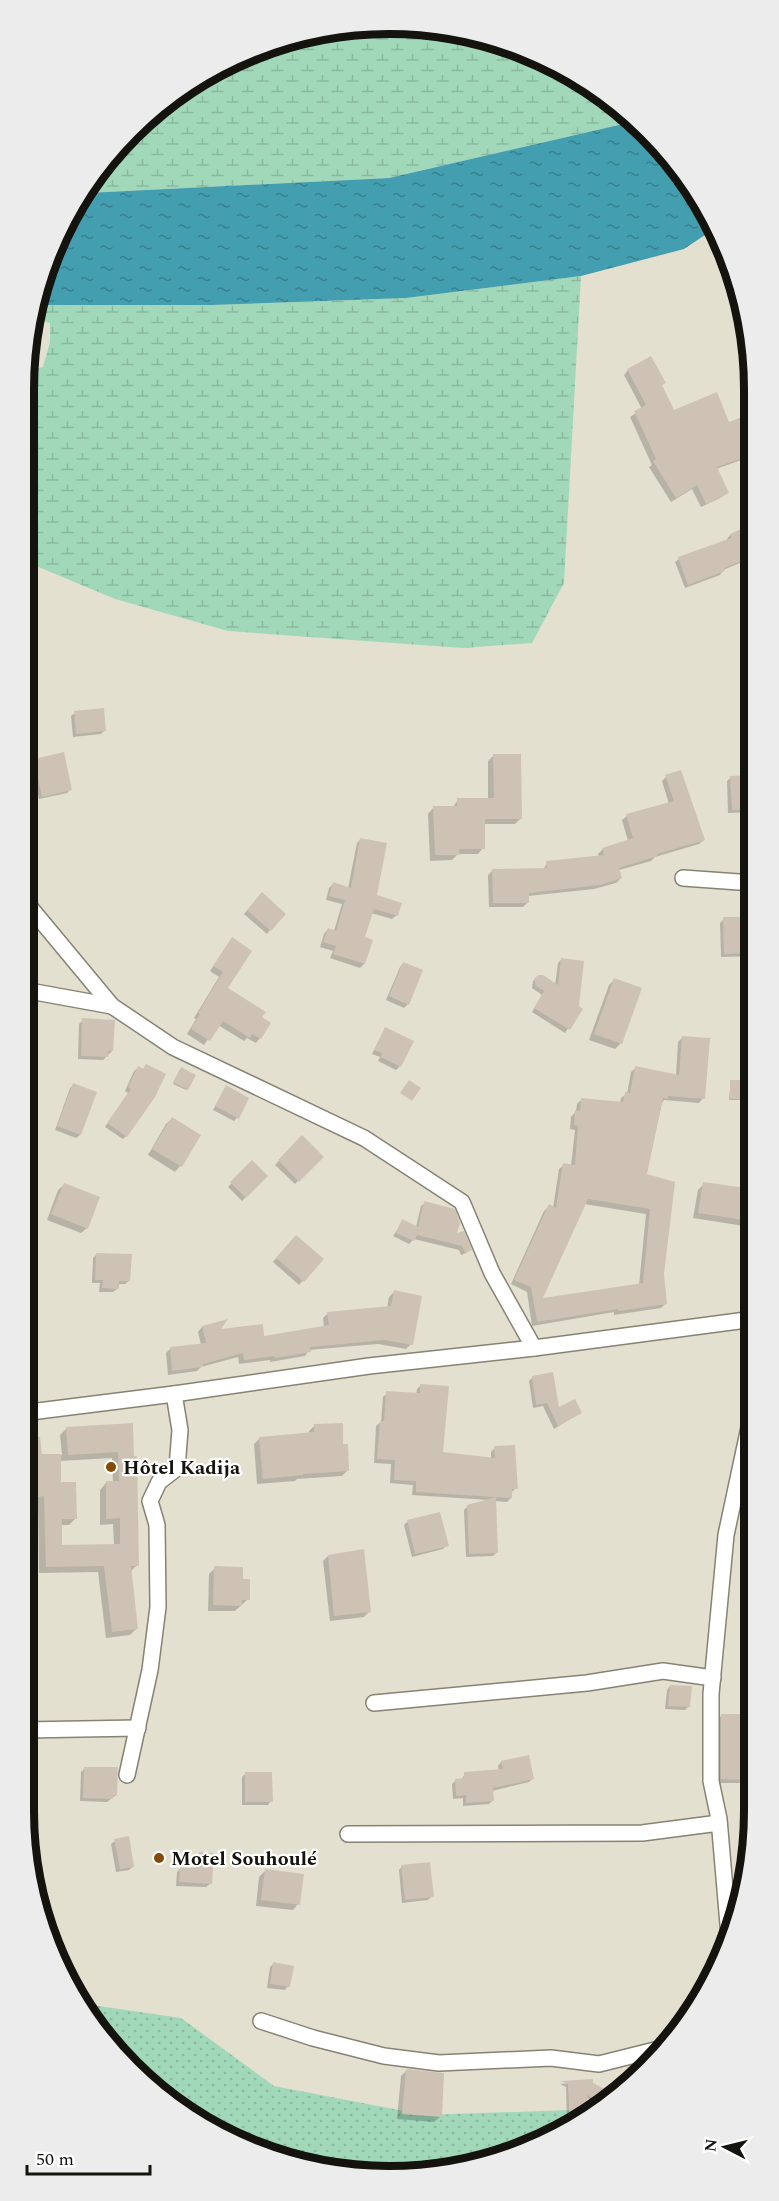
<svg xmlns="http://www.w3.org/2000/svg" width="779" height="2201" viewBox="0 0 779 2201" font-family="Spectral,serif">
<defs>
<pattern id="grass-dots" width="8" height="8" patternUnits="userSpaceOnUse" patternTransform="scale(1.5)"><rect width="8" height="8" fill="#a1d8ba"/><path d="M2 2h.1M6 6h.1" fill="none" stroke="#8ab89f" stroke-width="1.8" stroke-linecap="round"/></pattern>
<pattern id="wetland-marsh" width="20" height="14" patternUnits="userSpaceOnUse" patternTransform="scale(1.5)"><rect width="20" height="14" fill="#a1d8ba"/><path d="M1 5h8M5 5V1M11 12h8M15 12V8" fill="none" stroke="#8ab89f"/></pattern>
<pattern id="water-ripples" width="26" height="14" patternUnits="userSpaceOnUse" patternTransform="scale(1.5)"><rect width="26" height="14" fill="#439eaf"/><path d="M2 4q2-2 4 0t4 0M15 11q2-2 4 0t4 0" fill="none" stroke="#37808d"/></pattern>
</defs>
<rect width="100%" height="100%" fill="#e4e0d0"/>
<path fill="url(#grass-dots)" d="M85,2004l96,14 93,68 151,29 174,-6 -6,6 -109,50 -142,9 -114,-35 -113,-86z"/>
<g fill="url(#wetland-marsh)">
<path d="M341,27l143,9 89,37 59,49 -243,56 -302,15 12,-26 107,-94z"/>
<path d="M581,276l-17,307 -32,60 -69,5 -235,-17 -113,-32 -91,-38v-172l2,-18 17,-4 7,-25v-19l-17,-5 2,-13h177l194,-7z"/>
</g>
<path fill="url(#water-ripples)" d="M632,122l32,26 53,79 -33,22 -103,27 -175,22 -194,7h-177l1,-10 51,-102 302,-15z"/>
<g fill="#0003" fill-rule="evenodd">
<path d="M628,370l33,15 12,26 55,13 18,-7 6,16v13l-5,3 2,5 -5,5 -28,10 11,23 -5,5 -21,10 -9,-18 -21,13 -22,-35 3,-2 -22,-48 12,-8 -18,-34z"/>
<path d="M752,526v32l-29,12 -3,5 -35,13 -10,-26 4,-3 49,-18 -1,-2 3,-4z"/>
<path d="M75,713l30,17 -4,4 -28,3 -2,-21z"/>
<path d="M753,716v96l-25,1 -1,-32 3,-3 15,-1 -4,-57 4,-3z"/>
<path d="M494,755l27,63 -6,6h-32v24l-5,6h-20l-6,6 -22,1 -2,-47 5,-6h19l6,-8h30v-39z"/>
<path d="M35,760l36,29 -4,4 -28,6 -8,-35z"/>
<path d="M666,777l38,63 -5,4 -44,13 -4,4 -32,9 2,8 -5,5 -22,6 -66,7v6l-5,5h-34l-1,-32 5,-5h50l4,-7 52,-6 -1,-3 5,-5 25,-8 -6,-21 5,-4 42,-12 -7,-23z"/>
<path d="M361,839l14,57 22,19 -5,4 -21,-6 -8,25 1,26 -4,4 -30,-10 3,-7 -13,-4 4,-13 4,-5 6,2 8,-27 -16,-4 3,-12 4,-4 15,4 9,-45z"/>
<path d="M258,898l12,32 -3,4 -23,-20z"/>
<path d="M753,918v38l-32,1 -1,-34 4,-4z"/>
<path d="M228,944l-2,44 34,30v20l-4,5 -9,-5 -3,3 -26,-16 -14,20 -17,-11 9,-15 -2,-1 25,-41 -9,-6z"/>
<path d="M562,959l15,48 4,2 -16,24 -33,-21 10,-17 -10,-7 1,-7 4,-3 18,8 3,-23z"/>
<path d="M403,964l5,40 -4,4 -18,-8 14,-33z"/>
<path d="M615,979l25,9 -20,56 -5,5 -26,-9 20,-55z"/>
<path d="M83,1020l29,31 -9,9 -25,-1 1,-35z"/>
<path d="M385,1029l15,37 -4,4 -18,-9 2,-4 -8,-3z"/>
<path d="M683,1037l20,61 -4,5 -35,-3 -2,3 -17,73 21,127 -5,5 -47,7v-3l-82,14 -5,-34 -16,-8 33,-73 5,-5 4,2 6,-39 5,-4 7,1 4,-36 -5,-1 1,-12 5,-6 1,-7 5,-5 38,4 1,-5 6,-4 4,-22 5,-4 40,7 2,-33zM584,1204l62,10 -7,71 -98,15z"/>
<path d="M146,1066l-20,70 -3,3 -18,-12 23,-34 -3,-2 9,-20 4,-3 4,2z"/>
<path d="M180,1070l7,19 -1,1 -13,-6z"/>
<path d="M731,1081l13,17 -2,2h-13z"/>
<path d="M74,1085l6,50 -4,3 -21,-8 15,-42z"/>
<path d="M226,1087l11,31 -3,3 -21,-11z"/>
<path d="M24,1117l4,2 -4,11z"/>
<path d="M172,1119l8,47 -5,6 -27,-17 18,-31z"/>
<path d="M302,1137l20,20 -27,27 -20,-19z"/>
<path d="M252,1162l14,14 -24,25 -14,-14z"/>
<path d="M704,1184l46,36 -6,6 -51,-8 5,-28z"/>
<path d="M64,1185l23,43 -6,5 -34,-13 11,-30z"/>
<path d="M425,1203l45,47 -4,3 -5,2 -2,-5 -45,-11 -5,5 -16,-8 10,-15 13,6 5,-21z"/>
<path d="M292,1240l30,19 -23,26 -26,-23z"/>
<path d="M97,1254l32,27 -4,3h-8v5l-4,3h-14l1,-9h-8l1,-25z"/>
<path d="M24,1287l3,10 -3,3z"/>
<path d="M394,1292l17,52 -5,5 -28,-5 -69,6 -4,6 -35,6v-2l-31,4 -1,-7 -37,10 -4,4 -29,4 -2,-22 4,-4 31,-4 -3,-13 4,-5 61,10 61,-10 -1,-9 5,-5 59,-5 2,-11z"/>
<path d="M533,1377l24,32 23,4 -26,16 -11,-23 -10,2 -4,-27z"/>
<path d="M421,1385l21,69 49,5v-7l4,-4 21,40 -5,5v5l-4,4 -12,-1 2,51 -4,4 -27,1 -2,-47 4,-4 20,-6 -76,-5 1,-10 -23,-2 1,-19 -17,-1 2,-37 5,-4 2,-25 4,-4 29,2 1,-6z"/>
<path d="M131,1425l6,140 -7,7 7,56 -7,7 -24,3 -8,-66 -59,1 -1,-71 -14,2v-69l16,21 22,-1 -2,-20 7,-7zM112,1458l1,25h-7l-6,7v35l13,-1 1,21 -53,1v-21h8l7,-7 -16,-34v-23z"/>
<path d="M315,1425l27,21 6,24 -6,6 -45,3 -2,2 -38,3 -3,-40 6,-6 49,-4v-3z"/>
<path d="M407,1522l40,23 -4,4 -31,8 -8,-32z"/>
<path d="M328,1556l41,56 -5,5 -34,4 -7,-60z"/>
<path d="M215,1568l26,12 7,19 -13,12h-27l1,-37z"/>
<path d="M670,1686l19,20 -4,4 -20,-1 2,-19z"/>
<path d="M721,1716l34,26 -3,3h-8l-1,35 -4,3h-21v-64z"/>
<path d="M501,1762l31,17 -3,3 -37,9 1,9 -4,4 -26,2v-8l-10,1 -1,-15 4,-4h5l4,-6 34,-3 -1,-5z"/>
<path d="M85,1768l31,27 -9,7 -27,-1 1,-29z"/>
<path d="M245,1774l26,27 -3,4h-26v-28z"/>
<path d="M115,1841l18,25 -4,4 -13,2 -5,-28z"/>
<path d="M200,1854l10,30 -4,3 -30,-1 1,-14 4,-4 14,1 1,-12z"/>
<path d="M402,1866l30,30 -4,4 -26,3 -3,-33z"/>
<path d="M265,1871l33,33 -5,6 -37,-4 3,-29z"/>
<path d="M274,1963l14,23 -3,4 -18,-2 3,-21z"/>
<path d="M407,2070l33,47 -6,5 -37,-3 4,-43z"/>
<path d="M591,2081v3l22,11 -11,11 -17,-9 1,21 -19,9 -1,-40 -6,-3z"/>
<path d="M514,2145l11,1 -15,7v-5z"/>
</g>
<g fill="#cec2b5" fill-rule="evenodd">
<path d="M651,356l15,27 -4,2 12,25 43,-18 12,30 18,-7 5,14v16l-4,2 3,8 -34,12 12,26 -23,11 -9,-19 -21,13 -23,-37 3,-2 -22,-48 12,-6 -19,-36z"/>
<path d="M752,524v33l-28,11 1,3 -37,14 -10,-28 53,-19 -1,-4z"/>
<path d="M104,708l2,23 -30,3 -2,-23z"/>
<path d="M64,752l8,38 -30,7 -8,-38z"/>
<path d="M493,754h28l1,65h-37v30h-26l1,6h-25l-2,-49h24v-8h37z"/>
<path d="M681,770l24,70 -48,14 1,2 -39,12 3,10 -22,7 -71,8v10h-36l-1,-34 55,-1 -1,-7 58,-6 -2,-7 31,-10 -7,-24 48,-13 -9,-26z"/>
<path d="M753,775v34l-21,1 -2,-34z"/>
<path d="M360,838l27,5 -10,52 25,8 -4,13 -24,-7 -9,28 8,3 -8,24 -32,-10 3,-8 -13,-4 5,-14 8,3 9,-31 -16,-4 4,-14 18,6z"/>
<path d="M262,892l24,22 -15,17 -24,-21z"/>
<path d="M723,917h30v36l-29,1z"/>
<path d="M232,937l20,14 -24,37 38,24 -4,5 9,6 -10,16 -9,-5 -2,4 -27,-17 -13,20 -19,-12 9,-15 -2,-1 25,-41 -10,-6z"/>
<path d="M561,958l23,3 -5,45 4,3 -13,21 -36,-22 10,-17 -8,-5 -2,-7 4,-4h5l15,10z"/>
<path d="M403,962l20,8 -14,35 -20,-9z"/>
<path d="M614,978l28,10 -20,56 -28,-10z"/>
<path d="M82,1018l33,2 -2,31h-5v6l-27,-1z"/>
<path d="M385,1027l29,14 -13,26 -20,-10 1,-4 -8,-3z"/>
<path d="M682,1036l28,2 -5,61 -37,-3v3l-5,-1 -16,76 28,8 -11,92 3,30 -49,7v-2l-81,13 -6,-35 -17,-7 35,-76 7,4 7,-45 12,2 3,-39 -4,-1 1,-15 5,1 1,-13 42,4 2,-10 5,1 5,-27 44,9zM588,1199l62,10 -7,74 -100,15z"/>
<path d="M146,1064l20,10 -11,23 -28,40 -20,-14 24,-34 -3,-2 10,-21 5,3z"/>
<path d="M181,1067l15,8 -8,15 -15,-8z"/>
<path d="M409,1080l12,8 -9,13 -12,-8z"/>
<rect x="730" y="1080" width="15" height="19"/>
<path d="M73,1083l24,9 -16,43 -24,-9z"/>
<path d="M226,1085l23,13 -10,21 -24,-13z"/>
<path d="M172,1117l29,18 -19,32 -30,-18z"/>
<path d="M302,1135l22,22 -25,25 -21,-22z"/>
<path d="M252,1160l16,16 -22,22 -16,-16z"/>
<path d="M703,1182l51,7 -3,32 -53,-8z"/>
<path d="M64,1183l36,14 -12,32 -37,-15z"/>
<path d="M424,1201l31,8 5,14 -3,10 7,-2 8,19 -7,3 -3,-7 -45,-11 -3,6 -18,-8 6,-14 16,8z"/>
<path d="M296,1235l28,24 -20,23 -28,-24z"/>
<path d="M96,1253l36,1 -2,27h-11v8l-17,-1 1,-8h-8z"/>
<path d="M394,1290l28,6 -9,49 -29,-5 -74,7 1,5 -36,6 -1,-2 -30,4 -1,-7 -40,11v3l-31,4 -2,-24 36,-4 -4,-17 26,-7 -7,10 42,-5 1,12 65,-11 -2,-13 64,-6z"/>
<path d="M553,1372l6,35 16,-8 7,14 -24,13 -11,-23 -11,2 -4,-29z"/>
<path d="M420,1384l29,2 -6,66 52,6 -1,-12 21,-1 3,44h-6v9l-96,-6v-11l-22,-1 1,-20 -18,-1 3,-38h4l2,-30 34,2z"/>
<path d="M133,1423l1,33h3l2,110h-8l7,63 -26,3 -8,-66 -58,1 -2,-71 -20,3v-66l13,-1v5h3l2,17h19v28h15l1,37h-15v26l58,-1v-26l-14,1v-38h13l-1,-29 -50,3 -2,-28z"/>
<path d="M343,1423v21h5l1,27 -46,3v1l-40,4 -4,-42 55,-5v-8z"/>
<path d="M496,1497l2,56 -29,1 -2,-49z"/>
<path d="M440,1512l9,34 -34,8 -8,-34z"/>
<path d="M364,1549l7,63 -37,4 -6,-61z"/>
<path d="M214,1566l29,1v12h7v21h-8v6l-29,-1z"/>
<path d="M670,1685l22,1 -2,21 -22,-1z"/>
<path d="M721,1714h34v28h-10l-1,38 -23,-1z"/>
<path d="M529,1755l5,24 -41,9 1,13 -28,2v-8l-10,1 -1,-17 9,-1v-6l39,-3 -2,-8z"/>
<path d="M84,1767h34l-1,29 -4,-1v4l-30,-1z"/>
<path d="M245,1772h27l1,30h-28z"/>
<path d="M129,1836l5,31 -14,2 -6,-30z"/>
<path d="M199,1852l15,1 -2,31 -33,-2 1,-15 18,1z"/>
<path d="M430,1862l4,35 -29,3 -4,-35z"/>
<path d="M265,1869l39,5 -4,31 -39,-5z"/>
<path d="M273,1962l21,4 -4,21 -20,-3z"/>
<path d="M406,2069l38,4 -2,44 -40,-3z"/>
<path d="M593,2079v4l21,11 -10,10 -17,-9 1,23 -18,8 -2,-42 -7,-3z"/>
</g>
<g fill="none" stroke-linecap="round" stroke-linejoin="round">
<g stroke="#878274" stroke-width="18">
<g id="street">
<path d="M683,878l70,5"/>
<path d="M24,900l88,106 61,41 191,91 98,64 30,71 42,75"/>
<path d="M24,990l88,16"/>
<path d="M24,1415l14,-4 136,-17 195,-28 165,-18 220,-29"/>
<path d="M374,1703l213,-20 76,-12 50,7"/>
<path d="M24,1730l114,-2"/>
<path d="M127,1775l23,-105 8,-63 -1,-82 -7,-24 9,-19 18,-14 3,-38 -6,-36"/>
<path d="M348,1834l294,-1 77,-10"/>
<path d="M729,1936l-10,-117 -8,-38v-87l15,-159 25,-117 3,-3"/>
<path d="M261,2021l52,17 71,18 55,7 112,-5 48,6 60,-15"/>
</g>
</g>
<use href="#street" stroke="#fff" stroke-width="15"/>
</g>
<g fill="#844a00" stroke="#fff" stroke-width="2">
<circle cx="111" cy="1467" r="6"/>
<circle cx="159" cy="1858" r="6"/>
</g>
<g text-anchor="middle" stroke-width="4.5" stroke-linejoin="round" paint-order="stroke">
<g font-size="20" font-weight="bold" fill="#14130d" stroke="#fff" text-anchor="start">
<text x="123" y="1474">Hôtel Kadija</text>
<text x="171" y="1865">Motel Souhoulé</text>
</g>
</g>
<path d="M0 0H779V2201H0ZM389 34H389A355 355 0 0 1 744 389V1811A355 355 0 0 1 389 2166H389A355 355 0 0 1 34 1811V389A355 355 0 0 1 389 34Z" fill="#ececec" fill-rule="evenodd"/>
<path fill="none" stroke="#14130d" stroke-width="8" d="M389 34H389A355 355 0 0 1 744 389V1811A355 355 0 0 1 389 2166H389A355 355 0 0 1 34 1811V389A355 355 0 0 1 389 34Z"/>
<g transform="translate(725 2147) rotate(277)" stroke="#ffffff" stroke-width="4.5" paint-order="stroke">
<path d="M0-4.5L10 22L0 15L-10 22Z" fill="#14130d"/>
<text y="-9" font-size="16" font-weight="bold" text-anchor="middle" fill="#14130d">N</text>
</g>
<path d="M27 2165v9h123v-9" fill="none" stroke="#14130d" stroke-width="3"/>
<text x="36" y="2165" font-size="18" fill="#14130d" stroke="#ffffff" stroke-width="4.5" paint-order="stroke">50 m</text>
</svg>
